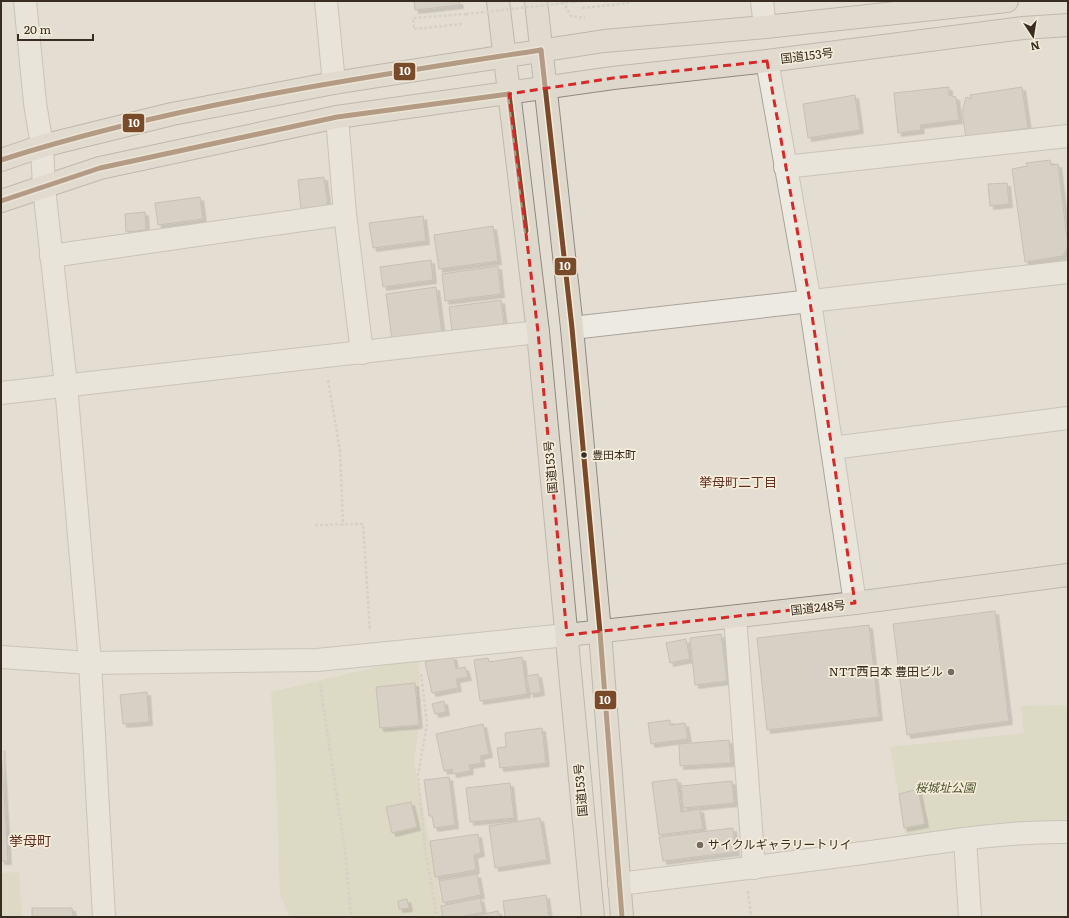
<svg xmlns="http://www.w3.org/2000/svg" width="1069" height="918" viewBox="0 0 1069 918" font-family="Literata,'Noto Sans JP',serif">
<defs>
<filter id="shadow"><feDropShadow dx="3.5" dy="3.5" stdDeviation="0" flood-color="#0004"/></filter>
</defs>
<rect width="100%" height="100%" fill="#e4ded2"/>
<g fill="#d3d2b6">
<path d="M419,657l1,59 -6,46 30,155h-154l-10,-22 -5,-141 -4,-62z"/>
<path d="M1068,705v120l-162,14 -16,-92 134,-14 -3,-27z"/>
<path d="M19,872l3,45h-21v-44z"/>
</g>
<g fill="#c8beb3" stroke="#a59a91" filter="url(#shadow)">
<path d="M414,1h45l1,4 -45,5z"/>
<path d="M949,87v8l7,2 3,23 -39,5 1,5 -23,3 -4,-40z"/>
<path d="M1022,87l6,41 -62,9 -4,-24 4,-16 5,2 -1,-4z"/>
<path d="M855,95l5,35 -52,8 -5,-34z"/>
<path d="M1050,160l1,5 7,-1 10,82 -5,10 -38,6 -13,-93 15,-3 -1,-3z"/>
<path d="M324,177l4,30 -27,3 -3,-30z"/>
<path d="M1007,183l2,21 -19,2 -2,-22z"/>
<path d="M200,197l3,22 -45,6 -3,-22z"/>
<path d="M145,212l1,18 -20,2 -1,-18z"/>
<path d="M423,216l3,25 -53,7 -4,-25z"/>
<path d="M493,226l5,35 -59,8 -5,-34z"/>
<path d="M431,260l2,20 -50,7 -3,-20z"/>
<path d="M498,266l3,28 -56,7 -3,-27z"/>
<path d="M436,287l6,46 -50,7 -6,-46z"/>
<path d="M501,300l3,24 -52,7 -3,-24z"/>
<path d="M995,611l14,110 -102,14 -14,-111z"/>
<path d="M869,625l10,92 -112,13 -10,-92z"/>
<path d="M721,634l6,47 -32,4 -5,-47z"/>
<path d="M686,639l4,20 -20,4 -4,-20z"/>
<path d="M453,656l3,13 9,-2 3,10 -12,2 2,9 -26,5 -7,-31z"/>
<path d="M522,657l5,37 -47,7 -6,-41 14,-2 1,4z"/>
<path d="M538,674l3,18 -11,2 -4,-18z"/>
<path d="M415,683l4,42 -39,3 -4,-41z"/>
<path d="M147,692l2,30 -26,2 -3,-29z"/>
<path d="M444,701l2,11 -11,2 -3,-10z"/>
<path d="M670,720v5l15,-2 3,16 -37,5 -3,-21z"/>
<path d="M483,724l6,30 -9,2 2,7 -13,2 1,6 -17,3 -1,-5 -8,2 -8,-37z"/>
<path d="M542,728l4,35 -46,5 -3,-20 9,-1 -1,-14z"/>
<path d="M729,740l2,23 -51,3 -1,-22z"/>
<path d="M1,747l7,114h-7z"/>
<path d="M449,777l6,48 -21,3 -2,-12h-3l-5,-36z"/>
<path d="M677,779l4,33 19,-3 3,20 -44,6 -7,-53z"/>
<path d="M732,781l2,22 -51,5 -2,-22z"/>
<path d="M510,783l4,35 -44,4 -4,-34z"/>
<path d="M918,789l7,35 -21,4 -5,-34z"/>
<path d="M411,802l6,25 -25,6 -6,-26z"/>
<path d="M540,818l7,42 -52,8 -6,-42z"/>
<path d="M733,828l3,24 -73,9 -4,-24z"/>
<path d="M478,834l3,19 -7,2 2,15 -41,7 -5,-36z"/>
<path d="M477,874l4,21 -38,8 -4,-22z"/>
<path d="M546,895l3,22h-44l-2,-16z"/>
<path d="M480,898l3,14 -22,5h-18l-2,-11z"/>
<path d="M407,899l2,9 -10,1 -1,-8z"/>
<path d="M32,908h40l1,9h-41z"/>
<path d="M498,911l2,6h-30z"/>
</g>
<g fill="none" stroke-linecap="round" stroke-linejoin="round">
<g stroke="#aaa49a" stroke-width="24">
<g id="minor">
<path d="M326,1l8,82"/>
<path d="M762,1l3,26"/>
<path d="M767,61l43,241 45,301"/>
<path d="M337,117l8,97 17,139"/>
<path d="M785,167l283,-31"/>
<path d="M51,256l294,-42"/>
<path d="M572,328l496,-56"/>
<path d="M1,393l537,-61"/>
<path d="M832,448l236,-30"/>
<path d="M735,617l19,251"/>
<path d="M1,657l89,6 227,-3 250,-25"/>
<path d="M965,839l5,78"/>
<path d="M619,884c81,-10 163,-20 244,-31 68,-9 136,-22 205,-21"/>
</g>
</g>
<g stroke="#aaa49a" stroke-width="24">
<path id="tertiary" d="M25,1l10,102 7,43 2,42 22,197 24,278 14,254"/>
</g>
<g stroke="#908981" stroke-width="24">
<g id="trunk">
<path d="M498,1l40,331 55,585"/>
<path d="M536,1l36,327 28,304 22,285"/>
<path d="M1,160l41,-14 130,-32 162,-31 108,-17 162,-25 161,-14 242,-26"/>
<path d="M1,201l99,-33 237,-51 276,-39 154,-17 256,-33 45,-3"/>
<path d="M567,635l288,-32 213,-28"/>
</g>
</g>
<g stroke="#c5c1b9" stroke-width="2.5" stroke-dasharray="3 2" stroke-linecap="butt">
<path d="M563,1l8,15 14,2"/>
<path d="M574,2l11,-1"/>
<path d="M582,8l46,-5v-2"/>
<path d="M462,24l-48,5 -1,-11 53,-4"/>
<path d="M328,380l12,71 3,74"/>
<path d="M315,525l48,-1 7,107"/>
<path d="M421,674l6,50 -9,51 7,73 12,69"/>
<path d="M320,684l25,166 6,67"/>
<path d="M748,891l3,26"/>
</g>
<use href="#minor" stroke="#edeae2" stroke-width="22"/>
<use href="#tertiary" stroke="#edeae2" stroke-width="22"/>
<use href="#trunk" stroke="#ded7cc" stroke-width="22"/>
<path stroke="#c5c1b9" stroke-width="2.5" stroke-dasharray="3 2" stroke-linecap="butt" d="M466,14l108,-12"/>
<g stroke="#f4ebd9" stroke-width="8">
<g id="bus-1">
<path d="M541,50l31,278 28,304 22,285"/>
<path d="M509,94l17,137"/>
<path d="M1,160c175,-56 359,-82 540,-110"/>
<path d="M1,201l99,-33 237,-51 172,-23"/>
</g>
</g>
<use href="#bus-1" stroke="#7a4b2a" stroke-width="5"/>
</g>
<path d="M0 0H1069V918H0ZM767,61l43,241 45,301 -288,32 -29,-303 -29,-238 104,-16z" fill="#e4ded2" fill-opacity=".55" fill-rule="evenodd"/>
<path fill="none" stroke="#d62828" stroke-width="3" stroke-dasharray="8 5" stroke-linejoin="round" d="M767,61l43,241 45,301 -288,32 -29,-303 -29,-238 104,-16z"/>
<circle fill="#392d22" stroke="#f4ebd9" stroke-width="1.5" cx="584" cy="455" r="3.5"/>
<g fill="#756b60" stroke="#f4ebd9" stroke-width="1.5">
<circle cx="951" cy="672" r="4"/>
<circle cx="700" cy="845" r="4"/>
</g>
<g text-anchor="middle" stroke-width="3.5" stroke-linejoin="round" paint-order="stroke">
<g font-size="11" fill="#392d22" stroke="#f4ebd9" text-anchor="start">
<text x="592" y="459">豊田本町</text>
</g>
<g font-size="12" fill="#392d22" stroke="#f4ebd9">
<text transform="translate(807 56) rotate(-7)" y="4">国道153号</text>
<text transform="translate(551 467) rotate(-95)" y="4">国道153号</text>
<text transform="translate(818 608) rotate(-6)" y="4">国道248号</text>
<text transform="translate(581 790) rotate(-95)" y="4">国道153号</text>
</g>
<g font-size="12" fill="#392d22" stroke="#f4ebd9" text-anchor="end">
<text x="943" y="676">NTT西日本 豊田ビル</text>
<text x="708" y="849" text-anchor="start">サイクルギャラリートリイ</text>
</g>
<g font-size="12" font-style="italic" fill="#4a542a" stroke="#f4ebd9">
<text x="945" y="792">桜城址公園</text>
</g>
<g font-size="13" fill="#623025" stroke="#f4ebd9">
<text x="738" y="487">挙母町二丁目</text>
</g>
<g font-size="14" fill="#623025" stroke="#f4ebd9">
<text x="30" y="846">挙母町</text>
</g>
</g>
<g stroke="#f4ebd9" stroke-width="1.5">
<rect x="393" y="62" width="23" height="19" rx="4" fill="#7a4b2a"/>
<rect x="122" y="113" width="23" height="20" rx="4" fill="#7a4b2a"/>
<rect x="554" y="257" width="23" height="19" rx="4" fill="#7a4b2a"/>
<rect x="594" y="690" width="23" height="20" rx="4" fill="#7a4b2a"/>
</g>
<g font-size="11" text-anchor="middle" font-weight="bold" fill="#fff">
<text x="405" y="75">10</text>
<text x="134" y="127">10</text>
<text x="565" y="270">10</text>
<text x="605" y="704">10</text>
</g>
<rect width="1069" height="918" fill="none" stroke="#392d22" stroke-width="4"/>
<g transform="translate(1033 36) rotate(168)" stroke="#f4ebd9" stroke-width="3" paint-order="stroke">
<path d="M0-3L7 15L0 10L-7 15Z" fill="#392d22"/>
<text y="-6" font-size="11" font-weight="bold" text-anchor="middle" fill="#392d22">N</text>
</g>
<path d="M18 34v6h75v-6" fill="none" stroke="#392d22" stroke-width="2"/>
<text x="24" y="34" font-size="12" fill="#392d22" stroke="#f4ebd9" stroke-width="3" paint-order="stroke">20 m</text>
</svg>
